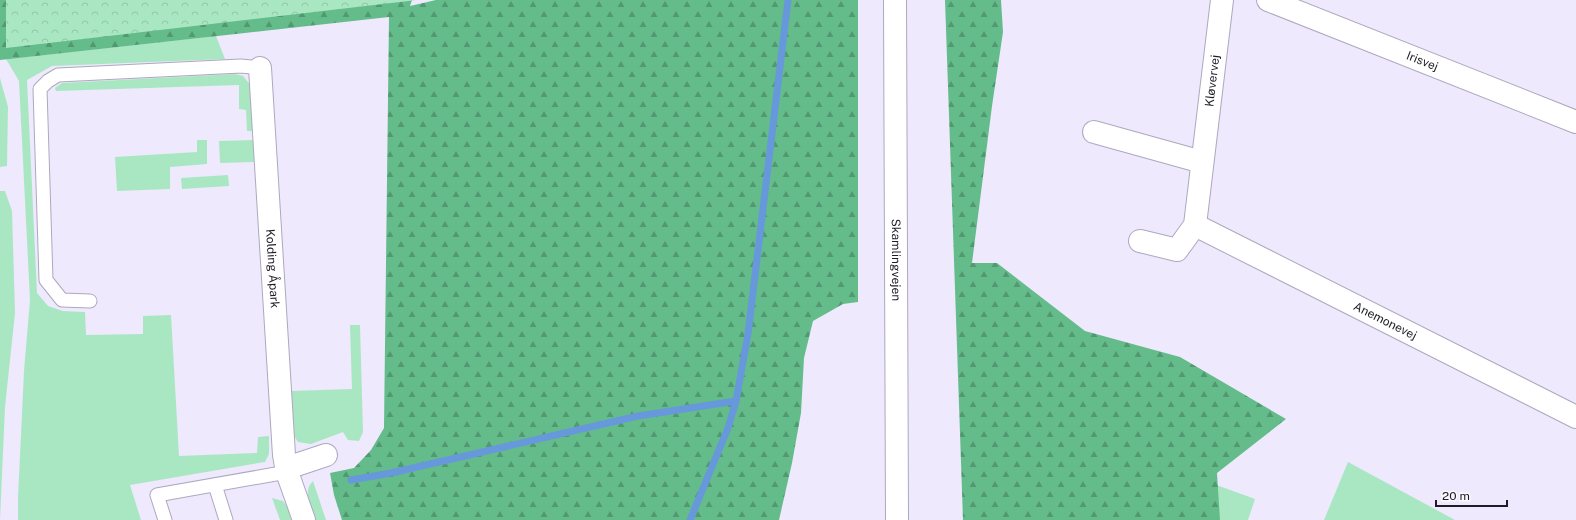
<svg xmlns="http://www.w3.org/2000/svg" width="1576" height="520" viewBox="0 0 1576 520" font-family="'Public Sans',sans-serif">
<defs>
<pattern id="forest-firs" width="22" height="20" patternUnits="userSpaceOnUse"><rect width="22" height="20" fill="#64bc8b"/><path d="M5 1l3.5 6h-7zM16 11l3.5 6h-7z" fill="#529871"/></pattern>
<pattern id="park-crowns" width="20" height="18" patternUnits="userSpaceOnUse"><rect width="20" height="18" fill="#a9e7c2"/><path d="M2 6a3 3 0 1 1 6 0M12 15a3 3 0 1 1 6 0" fill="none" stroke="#91c6a7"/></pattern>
</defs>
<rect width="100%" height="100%" fill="#eee9fd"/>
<g fill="#a9e7c2">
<path d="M216,36l9,23 -173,7 -25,14 10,213 11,13 15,5 22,1 1,23 57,-1v-18l28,-1 8,141 78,-3 1,-16 11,-1v18l-4,8 -135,23 11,35h-123v-22l6,-127 6,-71 -11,-219 -13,-22z"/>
<path d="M235,74l8,2 9,11 1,44h-6l-1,-21 -7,-1v-24l-183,6 -1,-3 7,-5z"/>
<path d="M0,78l8,29 -1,59 -7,1z"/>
<path d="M197,140h10v24l-37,3v22l-53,2 -2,-34 82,-5z"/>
<path d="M254,140v22l-34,1 -1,-22z"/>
<path d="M228,175l1,11 -47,3 -1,-11z"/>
<path d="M0,191h5l7,20 3,102 -10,94 -5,113z"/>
<path d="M350,325h10l3,107 -4,9 -11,-1 -5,-8 -32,12 -13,-2 -6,-9 -2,-42 62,-2z"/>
<path d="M1153,462l102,37 -7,21h-95z"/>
<path d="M1348,462l107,58h-131z"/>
<path d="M313,481l13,39h-10c-5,-13 -14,-29 -3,-39z"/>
<path d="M272,498l11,3 5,7 3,12h-11z"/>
</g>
<g fill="url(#forest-firs)">
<path d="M0,0h412l-2,6 26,-6h422v302l-15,2 -30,17 -9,37 -3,55 -9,50 -13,57h-437l-8,-25 -4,-22 24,-5 17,-18 13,-22 5,-411 -389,43z"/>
<path d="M945,0h56l2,32 -11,74 -20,157h25l88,68 95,26 106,62 -69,54 3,47h-257z"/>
</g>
<path fill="url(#park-crowns)" d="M6,0h411l-411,48z"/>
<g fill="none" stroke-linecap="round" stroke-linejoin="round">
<g stroke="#6798db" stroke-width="7">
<path d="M351,480l40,-7 247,-57 98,-15"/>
<path d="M690,520l38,-92 8,-27 12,-67 40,-334"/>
</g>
<g stroke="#aea8bf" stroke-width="15">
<g id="lane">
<path d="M90,301l-28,-1 -16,-20 -6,-191 8,-8 10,-6 183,-9 19,2"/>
<path d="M215,485l11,35"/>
<path d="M165,520l-8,-25 130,-23"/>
</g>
</g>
<g stroke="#aea8bf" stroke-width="24">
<g id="street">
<path id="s1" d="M1268,0l308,122"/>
<path id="s2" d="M260,68l24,387 3,17 17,48"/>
<path d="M1094,132l108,30"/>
<path id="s3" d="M1195,225l381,192"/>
<path id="s4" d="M1140,241l37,9 18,-25 27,-225"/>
<path d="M287,468l39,-13"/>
</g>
</g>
<g stroke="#aea8bf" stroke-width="24">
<g id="secondary">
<path id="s5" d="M895,0l2,520"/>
</g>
</g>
<use href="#lane" stroke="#fff" stroke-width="13"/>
<use href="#street" stroke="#fff" stroke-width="22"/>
<use href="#secondary" stroke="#fff" stroke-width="22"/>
</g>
<g text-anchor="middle" stroke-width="4" stroke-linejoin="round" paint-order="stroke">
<g font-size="12" fill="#1f1c25" stroke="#faf9fe">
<text dy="4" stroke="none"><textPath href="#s1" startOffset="166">Irisvej</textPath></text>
<text dy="4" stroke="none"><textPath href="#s4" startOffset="214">Kløvervej</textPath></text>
<text dy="4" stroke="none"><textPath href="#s5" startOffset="260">Skamlingvejen</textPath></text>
<text dy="4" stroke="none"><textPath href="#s2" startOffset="201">Kolding Åpark</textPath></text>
<text dy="4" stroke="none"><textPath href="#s3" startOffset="213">Anemonevej</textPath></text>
</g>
</g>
<path d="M1436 500v6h71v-6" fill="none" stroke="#1f1c25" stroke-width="2"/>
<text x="1442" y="500" font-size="12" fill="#1f1c25" stroke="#faf9fe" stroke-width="3" paint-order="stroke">20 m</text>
</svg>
